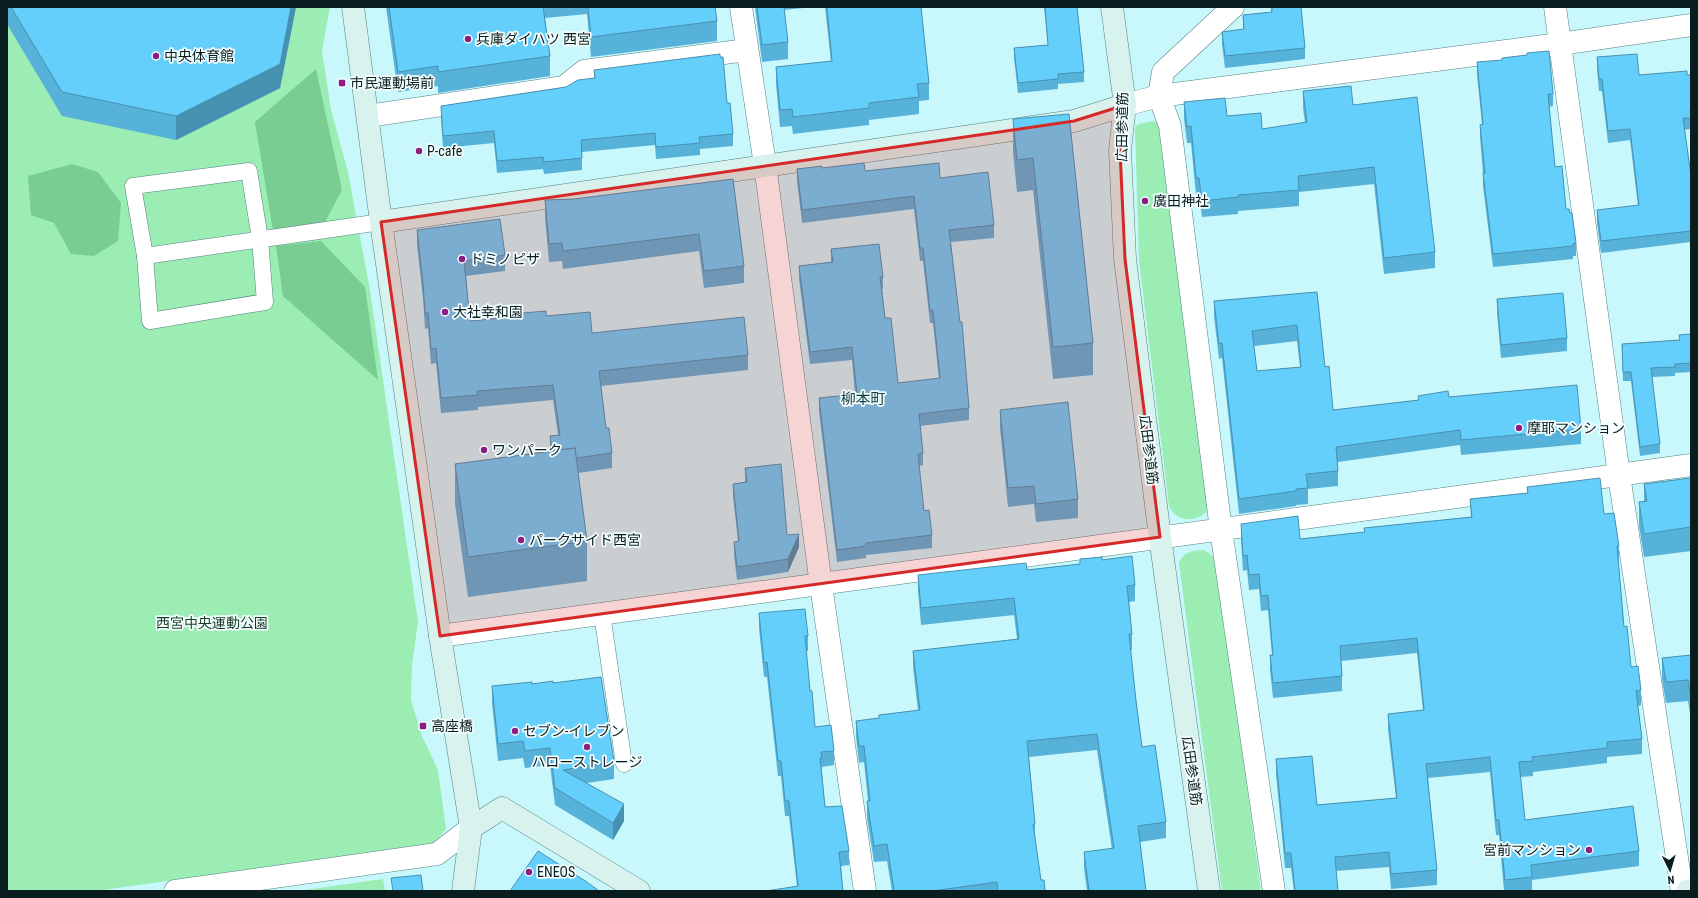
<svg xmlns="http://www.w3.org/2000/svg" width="1698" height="898" viewBox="0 0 1698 898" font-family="'Roboto Condensed','Noto Sans JP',sans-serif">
<rect width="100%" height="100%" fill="#c8f8fc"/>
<g fill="#9cedb3">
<path d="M7,7h323l-8,44 9,59 17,62 22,118 48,332 -6,42 -1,36 11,36 16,34 8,59 -12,15 -339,47h-88z"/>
<path d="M1153,121l3,1 3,5 50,382c-12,14 -32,14 -40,-3l-30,-245 -4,-133 3,-4z"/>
<path d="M1204,550l12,8 45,333h-39l-43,-328c5,-12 13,-12 25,-13z"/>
<path d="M383,879l2,12h-88z"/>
</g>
<g fill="#79cd92">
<path d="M316,69l26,121 -17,32 -52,9 -18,-109z"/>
<path d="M72,164l26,8 23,31 -3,38 -24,15 -23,-2 -17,-31 -23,-8 -3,-39z"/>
<path d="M321,241l44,46 13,93 -95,-84 -7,-50z"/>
</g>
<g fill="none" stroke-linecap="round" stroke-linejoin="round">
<g stroke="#548084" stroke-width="17">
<g id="lane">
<path d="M249,171l11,68 5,63 -115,19 -5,-65 -12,-70z"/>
<path d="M145,256l236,-34"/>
<path d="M602,614l22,150"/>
</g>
</g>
<g stroke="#548084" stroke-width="23">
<g id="street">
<path d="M741,7l24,158 56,420 44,306"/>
<path d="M1233,7l-70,65 -4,24 11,30 51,404 53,361"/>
<path d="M1555,7l64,468 63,416"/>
<path d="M1125,105l34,-9 401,-52 131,-19"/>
<path d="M368,116l196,-29 20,-16 163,-21"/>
<path d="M440,636l1251,-171"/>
<path d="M175,891l262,-37 34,-26"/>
</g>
</g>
<g stroke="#548084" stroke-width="23">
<g id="secondary">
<path d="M353,7l28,215 59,414 31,192 -8,63"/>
<path d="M1112,7l13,98 -5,45 5,109 35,278 49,354"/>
<path d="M381,222l693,-101 51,-16"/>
<path d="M471,828l31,-20 137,83"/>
<path d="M1687,891l4,-1"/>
</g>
</g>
<use href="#lane" stroke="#fff" stroke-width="16"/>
<use href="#street" stroke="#fff" stroke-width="22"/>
<use href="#secondary" stroke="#d8f3ed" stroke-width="22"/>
</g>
<g fill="#57b2d9" fill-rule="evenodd">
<path d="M7,7h289l-16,81 -104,52 -114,-24 -55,-92z"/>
<path d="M386,7h329l2,14v20l-126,16 -4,-43 -42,4 5,38v20l-112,17v-7l-40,6z"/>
<path d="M755,7h58l-29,3 4,32v17l-26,3z"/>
<path d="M825,7h96l8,76v17l-10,1v13l-50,6v5l-76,9 -1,-8 -12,1 -4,-43v-17l55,-5z"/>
<path d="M1044,7h33l7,65v10l-26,2v5l-40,4 -4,-35v-10l34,-3z"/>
<path d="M1271,7h30l4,41v11l-80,9 -3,-24v-12l21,-3v-14l28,-3z"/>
<path d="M1597,57l42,18h52v54l-7,1 7,46v66l-90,11 -4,-31v-12l41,-4 -8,-66 -22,3 -6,-52h-3l-2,-22z"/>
<path d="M1477,62l76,32v12l-4,1 6,60 11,42 4,4 6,30v13h-3v3l-80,8 -10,-81v-13l-3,-36v-12l2,-1 -5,-49z"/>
<path d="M594,70l133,33 6,31v12l-33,3v6l-44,4 -1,-14 -73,7v18l-38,4 -1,-5 -46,4 -3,-30 -51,5 -2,-30v-12l125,-19 28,-9z"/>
<path d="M1303,91l50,14 82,147v16l-51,6 -10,-90 -75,8v14l-61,5v3l-36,3 -3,-23 -3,1 -5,-52h-4l-3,-24v-17l43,14 35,13 43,-6 -2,-15z"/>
<path d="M1069,114l24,229v32l-40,4 -20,-189 -16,2 -4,-40v-33z"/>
<path d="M822,168l43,3 75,7 54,47v13l-43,4 18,166v12l-49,6 3,27v12l-4,1 5,45 8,24v13l-66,7v3l-29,4 -18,-151v-13l36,-4 -3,-34 -42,4 -11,-85v-13l32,-4v-13l52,28v12h-1l3,29 13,65 41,-4 -6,-56h-3l-7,-62h-3l-6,-52 -112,14 -5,-42v-12z"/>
<path d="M733,179l11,87v17l-40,5 -5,-37 -136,18 -1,-8 -13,1 -4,-44v-18l29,-1z"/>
<path d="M417,230l88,25v16l-39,5 4,45 76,-5 46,17 156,22v15l-147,16 5,42 6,25v15l-34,5 9,68v40l-119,16 -13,-93v-40l95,-13v-15l8,-1 -5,-35 -75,7v3l-37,3 -5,-50 -5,1 -3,-36 -3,1 -2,-31 -6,-53z"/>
<path d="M1317,292l8,75 8,43 85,-10v-4l31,1 132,32v15l-120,11 -1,-10 -122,17v24l-30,3v15l-12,1v1l-57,8 -17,-156 -3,1 -5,-43v-15zM1297,341l3,26 -43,4 -3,-25z"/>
<path d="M1497,299l70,39v13l-66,7 -4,-46z"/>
<path d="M1691,334v38l-16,1v3l-23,1 8,67v9l-20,3 -9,-75h-8l-1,-37 57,-4z"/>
<path d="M1000,410l78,89v19l-42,4 -2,-18 -26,3 -8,-79z"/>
<path d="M745,468l42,67 12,12 -11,25 -51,8 -3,-25v-13l4,-1 -5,-45v-12l12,-2z"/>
<path d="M1691,478v73l-47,6 -5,-31v-24l5,-1v-17z"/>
<path d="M1527,487l77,27 15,32v15h-1l6,66 7,40 10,23v15l-3,1 4,33v15l-35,3v6l-74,9v4l-13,1 5,43 114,31v15l-107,14v11h-28l-5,-56h-3l-6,-63 -62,6 9,92v15l-46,4 -2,-22 -53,4 2,20h-44l-3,-23h-6l-9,-94v-15l41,46 79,-7 -8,-69v-15l35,-4 -6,-57 -76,8 1,15v15l-69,7 -3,-28v-15h2l-4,-45 -7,1 -2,-22 -10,1 -2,-20 -4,1 -2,-32v-15l59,15 64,-7v-4l107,-11 -1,-18 57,-6z"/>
<path d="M1080,559l22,1 33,25v16l-6,1 3,32v16h-2l12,97 24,75v16l-26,4 6,49h-59l-3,-23v-16l28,-3 -15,-99 -68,7 6,67v13l6,43 4,11h-153l-5,-30 -13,1 -7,-44v-17h1l-4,-39 -5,1 -3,-26v-16l23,-3v-3l39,-4 -5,-44v-16l104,-12 -3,-24 -93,10 -3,-34v-16l109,-5 53,-6z"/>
<path d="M759,613l49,23v15h-2l4,40 5,36 19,24v14l-12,2v5l3,35 24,44v14l-8,1 2,25 -46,-5 -8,-70h-4l-4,-40h-3l-11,-99h-3l-5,-49z"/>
<path d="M1691,655v65l-3,-19 -22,2 -4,-24v-21z"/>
<path d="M553,683l61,79v17l-27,4 37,38 -11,19 -58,-35 -5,-40 -25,3 -2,-10 -25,3 -6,-58v-17z"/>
<path d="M1691,821v31l-1,-10v-20z"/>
</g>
<g fill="#4791b0">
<path d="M291,7h5l-16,81 -104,52v-24z"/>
<path d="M799,534v13l-11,25v-13z"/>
<path d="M624,804v17l-11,19v-17z"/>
</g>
<g fill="#65cffc" stroke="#4791b0" fill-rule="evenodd">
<path d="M11,7h280l-11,57 -104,52 -114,-24z"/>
<path d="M389,7h154l7,49 -112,16v-6l-40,6z"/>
<path d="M588,7h127l2,14 -126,16z"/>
<path d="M757,7h27l4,35 -26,3z"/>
<path d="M827,7h94l8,76 -12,1 2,13 -50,6v5l-76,9 -1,-8 -12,1 -4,-43 56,-6z"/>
<path d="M1045,7h32l7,65 -26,2v5l-40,4 -4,-35 34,-3z"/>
<path d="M1272,7h29l4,41 -80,8 -3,-24 22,-3 -1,-14 29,-3z"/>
<path d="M1549,51l4,43h-5l7,73 7,-1 4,43h3l1,4h2l4,30 -3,1v2l-80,8 -10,-81h2l-5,-48 3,-1 -6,-62 25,-2v-2l25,-3v-2z"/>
<path d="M720,54v3h3l4,46h3l3,31 -34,3 1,6 -44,4 -1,-14 -74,7 1,18 -38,4 -1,-5 -46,4 -3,-30 -51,5 -2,-30 125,-19 12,-7 17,-2 -1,-8z"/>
<path d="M1637,54l2,21 48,-4v4h4v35h-1l1,8h-8l8,58v55l-90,10 -4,-31 42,-5 -9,-76 -22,2 -6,-52h-3l-2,-22z"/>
<path d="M1351,86l2,19 64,-8 18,155 -51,6 -10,-91 -76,9 1,14 -61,5v2l-36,4 -3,-23h-3l-5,-52 -4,1 -3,-25 41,-4 2,18 34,-3 1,16 45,-7 -4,-31z"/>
<path d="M1069,114l24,229 -40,4 -20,-189 -16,2 -4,-41z"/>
<path d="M864,163l1,8 74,-8 1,15 48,-6 6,53 -45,5 11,92h2l7,86 -50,6 4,39 -5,1 6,57 5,-1 3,25 -66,8v3l-29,4 -18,-152 38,-4 -5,-47 -42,5 -11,-86 34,-4 -2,-13 48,-5 4,33h-3l5,41h6l7,65 42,-5 -7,-68 -3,1 -7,-63h-3l-6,-52 -112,14 -5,-41 25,-3v2z"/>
<path d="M733,179l11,87 -40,5 -5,-37 -136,17 -1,-8 -13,1 -4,-44 29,-1z"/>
<path d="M500,219l5,36 -41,6 6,60 42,-4v-3l34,-3v5l44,-4 2,21 152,-16 4,38 -149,16 7,57h3l3,25 -36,5 -1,-10 -23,3 -2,-15 10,-1 -7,-50 -76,6 1,4 -37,3 -5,-50 -5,1 -3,-36h-3l-2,-30 -6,-53z"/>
<path d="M1317,292l8,75 4,-1 4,44 86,-10 -1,-4 30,-5 1,6 128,-12 4,44 -120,11 -1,-10 -124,17 2,24 -32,3 2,14 -12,1v2l-57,8 -17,-156 -3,1 -5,-43zM1297,325l4,42 -44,4 -5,-40z"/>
<path d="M1563,293l4,45 -66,7 -4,-46z"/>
<path d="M1691,334v29l-16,1v3l-24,1 9,76 -20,3 -9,-75h-8l-1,-28 58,-4 -1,-5z"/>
<path d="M1068,402l10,97 -42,5 -2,-18 -26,2 -8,-78z"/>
<path d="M575,448l12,93 -119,16 -13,-93z"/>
<path d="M781,464l6,71 12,-1 -11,25 -51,8 -3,-25 5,-1 -6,-57 14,-2 -2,-14z"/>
<path d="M1600,478l4,36 10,-1 5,33h-2l7,81 3,-1 4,41 7,-1 3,24 -5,1 6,48 -35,3v6l-75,9 1,4 -14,1 6,58 108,-14 6,45 -108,14 1,12 -27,3 -6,-60h-3l-6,-63 -64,7 11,106 -46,4 -2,-22 -54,5 3,34h-43l-4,-38h-6l-9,-94 36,-3 5,49 80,-7 -9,-84 36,-4 -7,-72 -77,8 2,30 -69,7 -3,-28h3l-5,-60 -7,1 -2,-22 -10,1 -2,-20 -4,1 -2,-32 57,-8 2,23 65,-7 -1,-4 108,-11 -2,-18 58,-6 -1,-6z"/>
<path d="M1691,478v49l-47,7 -5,-32 8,-1 -3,-17z"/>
<path d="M1132,556l3,29 -8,1 5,48h-3l7,67 6,46 13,-2 11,77 -28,4 8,65h-57l-5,-39 30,-4 -17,-114 -70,7 8,83h-2l8,56h3l1,11h-47l-1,-9 -65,9h-38l-7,-47 -13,2 -7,-45h3l-6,-55h-5l-3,-25 23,-3v-3l41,-5 -7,-59 106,-12 -5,-41 -93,10 -3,-33 108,-12 1,7 53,-6v-5l22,-2v3z"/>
<path d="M805,609l3,27h-3l5,55h2l3,36 16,-2 3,26 -13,1 1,6h-2l5,49 17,-1 7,45 -10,1 4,39h-77l32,-5 -9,-85h-4l-4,-40h-3l-11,-99 -3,1 -5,-50z"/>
<path d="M1691,655v44l-3,-19 -22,2 -4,-24z"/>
<path d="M601,677l13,85 -51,8 61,34 -11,19 -58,-35 -5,-40 -25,3 -2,-10 -25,3 -6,-58 40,-4v2l21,-3v2z"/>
<path d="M538,851l49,31 12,9h-89z"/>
<path d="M421,875l2,16h-30l-2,-13z"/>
</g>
<path fill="#d62828" fill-opacity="0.2" stroke="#d62828" stroke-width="3" stroke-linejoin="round" d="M1125,105l-5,45 5,109 35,278 -720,99 -59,-414 693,-101z"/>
<g fill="#8a1e83" stroke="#f4fdfe" stroke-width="1.5">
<circle cx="468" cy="39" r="4"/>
<circle cx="156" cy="56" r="4"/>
<rect x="338" y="79" width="8" height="8" rx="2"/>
<circle cx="419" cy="151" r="4"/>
<circle cx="1145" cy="201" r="4"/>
<circle cx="462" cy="259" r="4"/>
<circle cx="445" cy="312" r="4"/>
<circle cx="1519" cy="428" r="4"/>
<circle cx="484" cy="450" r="4"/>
<circle cx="521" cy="540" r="4"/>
<rect x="419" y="722" width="8" height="8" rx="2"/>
<circle cx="515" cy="731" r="4"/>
<circle cx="587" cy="747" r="4"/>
<circle cx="1589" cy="850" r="4"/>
<circle cx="529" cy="872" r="4"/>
</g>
<g text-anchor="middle" stroke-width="3.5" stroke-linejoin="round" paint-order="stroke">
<g font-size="14" fill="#0a1d1e" stroke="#f4fdfe" text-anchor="start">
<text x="476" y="44">兵庫ダイハツ 西宮</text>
<text x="164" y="61">中央体育館</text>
<text x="350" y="88">市民運動場前</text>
<text x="427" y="156">P-cafe</text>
<text x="1153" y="206">廣田神社</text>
<text x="470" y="264">ドミノピザ</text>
<text x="453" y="317">大社幸和園</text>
<text x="1527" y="433">摩耶マンション</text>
<text x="492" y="455">ワンパーク</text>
<text x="529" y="545">パークサイド西宮</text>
<text x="431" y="731">高座橋</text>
<text x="523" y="736">セブン-イレブン</text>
<text x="587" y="767" text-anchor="middle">ハローストレージ</text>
<text x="1581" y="855" text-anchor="end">宮前マンション</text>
<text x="537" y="877">ENEOS</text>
</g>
<g font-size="14" fill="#0a1d1e" stroke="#f4fdfe">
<text transform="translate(1122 127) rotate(-89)" y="5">広田参道筋</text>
<text transform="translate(1149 450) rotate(83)" y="5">広田参道筋</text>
<text transform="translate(1192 771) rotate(82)" y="5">広田参道筋</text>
</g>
<g font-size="14" fill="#1a3d26" stroke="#f4fdfe">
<text x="212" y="628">西宮中央運動公園</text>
</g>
<g font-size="15" fill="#154246" stroke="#f4fdfe">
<text x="863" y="404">柳本町</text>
</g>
</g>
<rect width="1698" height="898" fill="none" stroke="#0a1d1e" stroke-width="16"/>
<g transform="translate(1670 870) rotate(175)" stroke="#f4fdfe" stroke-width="3" paint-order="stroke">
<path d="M0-3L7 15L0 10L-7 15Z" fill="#0a1d1e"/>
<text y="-6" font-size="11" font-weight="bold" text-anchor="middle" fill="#0a1d1e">N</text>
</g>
</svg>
